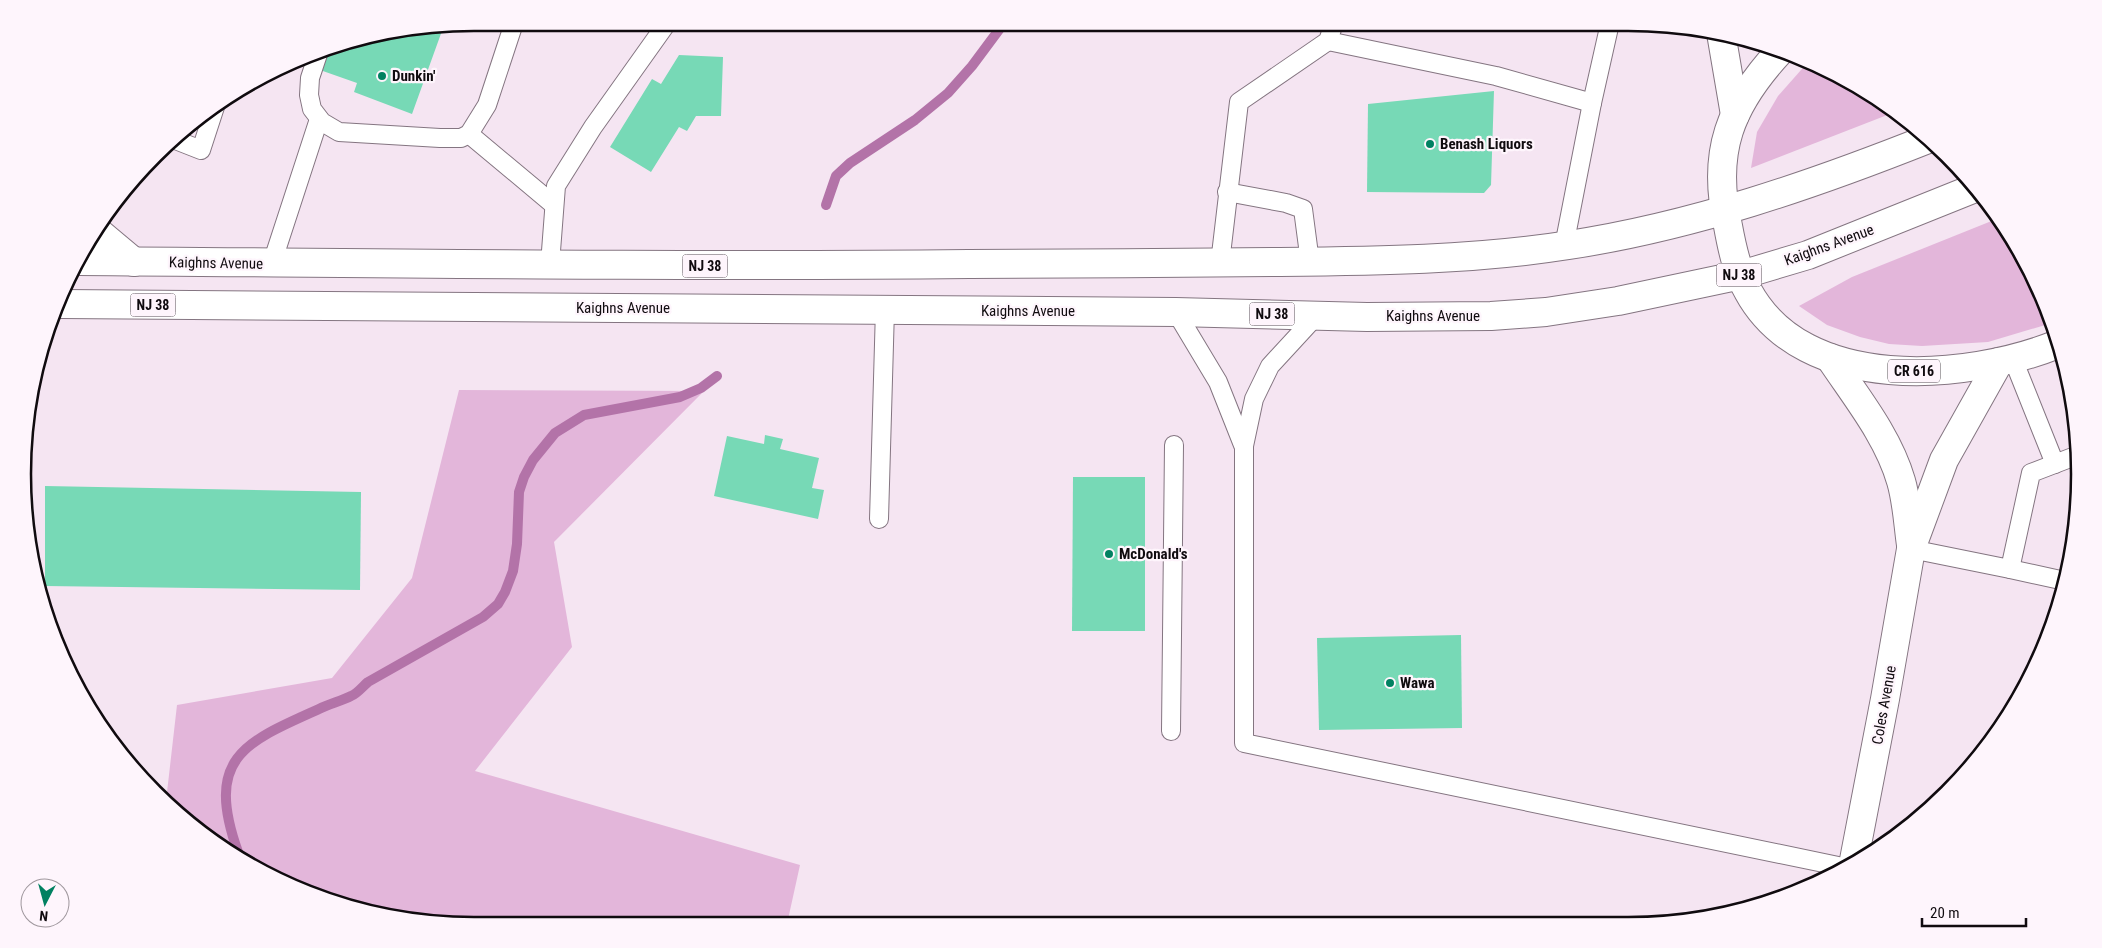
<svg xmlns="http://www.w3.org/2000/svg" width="2102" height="948" viewBox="0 0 2102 948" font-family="'Roboto Condensed',sans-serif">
<rect width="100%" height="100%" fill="#f5e5f2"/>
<g fill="#e3b6da">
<path d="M1809,61l70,37 16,14 -144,56 6,-36 21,-36z"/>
<path d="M1999,218l46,83 7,22 -64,19 -66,4 -33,-2 -29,-7 -33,-12 -28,-19 53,-29z"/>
<path d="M459,390l245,1 -150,151 18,105 -97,124 325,94 -13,59 -313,1 -88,-8 -85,-26 -124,-77 -11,-13 11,-96 155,-27 80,-100z"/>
</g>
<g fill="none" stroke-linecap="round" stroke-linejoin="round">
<g stroke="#b373a8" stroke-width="10">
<path d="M826,205l10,-29 14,-13 65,-43 33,-27 24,-27 32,-43"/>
<path d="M238,852c-33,-93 4,-109 81,-143 10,-5 22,-8 32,-13 6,-2 12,-10 17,-14l115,-65 15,-13 7,-12 8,-21 4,-27 2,-52 5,-15 9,-17 22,-27 29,-18 96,-18 21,-9 16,-12"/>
</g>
</g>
<g fill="#77d9b6">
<path d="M443,28l-31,86 -58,-22 3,-9 -37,-13 8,-23z"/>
<path d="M679,55l44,2 -2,59h-25l-9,15 -8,-4 -28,45 -41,-25 42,-68 9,5z"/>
<path d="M1494,91l-3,94 -7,8 -117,-1 1,-88z"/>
<path d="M765,435l18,4 -3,10 39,9 -7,30 12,2 -6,29 -104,-23 13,-60 37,8z"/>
<path d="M1073,477h72v154h-73z"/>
<path d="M45,486l316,6 -1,98 -315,-4z"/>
<path d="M1461,635l1,93 -143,2 -2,-92z"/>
</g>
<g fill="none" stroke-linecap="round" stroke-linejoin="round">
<g stroke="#847581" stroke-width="20">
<g id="lane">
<path d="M1328,41l168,35 96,27"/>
<path d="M319,51l-9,27 -1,17 3,14 10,13 17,10 101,6h21l8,-4 18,-29 27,-82"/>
<path d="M469,134l85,71"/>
<path d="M173,139l28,11 14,-43"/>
<path d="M1227,192l59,11 17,6 7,53"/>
<path d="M1564,246l28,-143 18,-80"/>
<path d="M272,263l47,-144"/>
<path d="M1220,263l19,-161 89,-61 6,-18"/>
<path d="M550,264l6,-78 37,-59 74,-104"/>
<path d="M1176,312l42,70 25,63"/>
<path d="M1317,315l-47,51 -16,33 -10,47v297l599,124"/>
<path d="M2013,359l42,105"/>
<path d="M879,519l6,-210"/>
<path d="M1911,549l99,20 21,-96 47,-18"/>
<path d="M2010,569l55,12"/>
<path d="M1171,731l3,-286"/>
</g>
</g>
<g stroke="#847581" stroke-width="30">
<g id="secondary">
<path d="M1830,358c26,39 58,78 71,123 6,20 7,43 10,64"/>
<path d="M1854,860l31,-161 26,-150 33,-89 55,-98"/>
</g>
</g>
<g stroke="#847581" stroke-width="30">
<g id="primary">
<path d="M1721,33l14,82"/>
<path d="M1780,51c-50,54 -69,101 -52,175 4,22 9,46 20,65 56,103 218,90 310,53"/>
</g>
</g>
<g stroke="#847581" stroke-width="30">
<g id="highway">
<path d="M97,231l37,31"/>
<path d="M78,261c297,2 594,6 891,3 103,0 207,-1 310,-2 96,-1 195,-2 290,-17 124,-19 243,-60 359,-106"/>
<path d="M62,304l1114,8 191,5 124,-1 55,-4 72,-11 123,-26 67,-20 167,-67"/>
</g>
</g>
<use href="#lane" stroke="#fff" stroke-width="18"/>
<use href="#secondary" stroke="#fff" stroke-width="28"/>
<use href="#primary" stroke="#fff" stroke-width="28"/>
<use href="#highway" stroke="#fff" stroke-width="28"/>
</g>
<g fill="#018161" stroke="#fef5fc" stroke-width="2">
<circle cx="382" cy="76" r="5"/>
<circle cx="1430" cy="144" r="5"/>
<circle cx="1109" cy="554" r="5"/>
<circle cx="1390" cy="683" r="5"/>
</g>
<g text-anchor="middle" stroke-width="4.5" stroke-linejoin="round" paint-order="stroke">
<g fill="#fef5fc" stroke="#575156" stroke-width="1">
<rect x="682.5" y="254.5" width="45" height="23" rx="4"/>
<rect x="1716.5" y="263.5" width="45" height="23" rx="4"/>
<rect x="130.5" y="293.5" width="45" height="23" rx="4"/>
<rect x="1249.5" y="302.5" width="45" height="23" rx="4"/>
<rect x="1888" y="359.5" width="52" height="23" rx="4"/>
</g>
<g font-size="14" font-weight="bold" fill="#100b0f">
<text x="705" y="271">NJ 38</text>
<text x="1739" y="280">NJ 38</text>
<text x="153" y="310">NJ 38</text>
<text x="1272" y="319">NJ 38</text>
<text x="1914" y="376">CR 616</text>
</g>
<g font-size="15" font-weight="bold" fill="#100b0f" stroke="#fef5fc" text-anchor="start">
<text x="392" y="81">Dunkin'</text>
<text x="1440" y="149">Benash Liquors</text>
<text x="1119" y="559">McDonald's</text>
<text x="1400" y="688">Wawa</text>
</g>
<g font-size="15" fill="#100b0f" stroke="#fef5fc">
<text transform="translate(1829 245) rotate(-20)" y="5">Kaighns Avenue</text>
<text transform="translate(216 263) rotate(1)" y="5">Kaighns Avenue</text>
<text x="623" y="313">Kaighns Avenue</text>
<text x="1028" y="316">Kaighns Avenue</text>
<text x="1433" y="321">Kaighns Avenue</text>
<text transform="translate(1884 705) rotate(-80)" y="5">Coles Avenue</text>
</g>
</g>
<path d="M0 0H2102V948H0ZM474 31H1628A443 443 0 0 1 2071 474V474A443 443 0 0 1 1628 917H474A443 443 0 0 1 31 474V474A443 443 0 0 1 474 31Z" fill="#fef5fc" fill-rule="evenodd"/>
<path fill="none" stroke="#100b0f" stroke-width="2.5" d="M474 31H1628A443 443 0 0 1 2071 474V474A443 443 0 0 1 1628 917H474A443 443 0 0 1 31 474V474A443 443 0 0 1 474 31Z"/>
<g transform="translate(45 903) rotate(186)"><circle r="24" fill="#fef5fc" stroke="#9f979d"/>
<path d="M0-4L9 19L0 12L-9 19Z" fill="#018161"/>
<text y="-8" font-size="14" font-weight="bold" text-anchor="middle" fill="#100b0f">N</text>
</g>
<path d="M1922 918v8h104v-8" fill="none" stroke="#100b0f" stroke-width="2.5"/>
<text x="1930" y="918" font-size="15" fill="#100b0f" stroke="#fef5fc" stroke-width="4" paint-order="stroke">20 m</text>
</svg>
